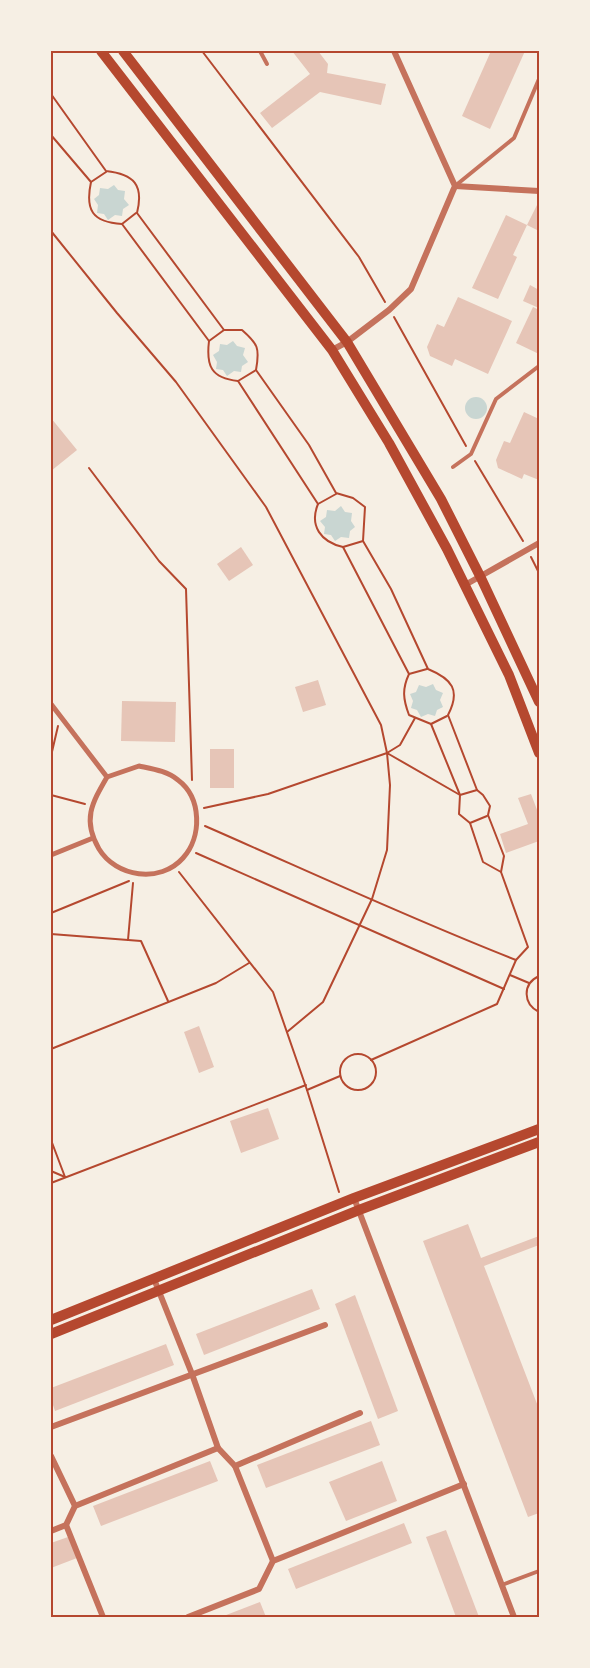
<svg xmlns="http://www.w3.org/2000/svg" width="590" height="1668" viewBox="0 0 590 1668" font-family="'Crimson Pro',serif">
<rect width="100%" height="100%" fill="#f6efe4"/>
<g fill="#c9d6d2">
<path d="M114,185l4,5 7,1 -1,8 5,6 -6,4 -1,7 -7,-1 -7,5 -4,-6 -7,-1 1,-8 -4,-6 5,-4 1,-7 8,1z"/>
<path d="M233,341l4,5 8,2 -2,7 5,7 -6,4 -1,6 -7,-1 -7,5 -4,-6 -7,-1 1,-7 -4,-7 6,-4 1,-7 7,1z"/>
<circle cx="476" cy="408" r="11"/>
<path d="M341,506l4,6 7,1 -1,8 4,6 -5,4 -1,7 -8,-1 -6,4 -4,-6 -7,-1 1,-7 -5,-6 6,-4 1,-7 8,1z"/>
<path d="M433,684l3,6 7,3 -3,7 3,7 -6,3 -2,6 -7,-2 -7,3 -4,-7 -6,-2 2,-7 -3,-7 6,-2 3,-7 7,2z"/>
</g>
<g fill="#e6c5b7">
<path d="M292,51h26l10,13 -1,9 59,11 -5,21 -61,-13 -48,36 -12,-15 50,-39z"/>
<path d="M491,51h34l-35,78 -28,-13z"/>
<path d="M537,205l2,1v25l-12,-6z"/>
<path d="M506,215l21,10 -14,30 4,2 -19,42 -26,-11z"/>
<path d="M530,285l9,5v18l-16,-7z"/>
<path d="M458,297l54,24 -24,53 -33,-15 -3,7 -22,-10 -3,-9 10,-23 7,3z"/>
<path d="M533,307l6,3v44l-23,-11z"/>
<path d="M524,412l15,7v61l-15,-6 -2,5 -24,-11 -2,-8 8,-19 6,2z"/>
<path d="M51,418l26,32 -26,21z"/>
<path d="M241,547l12,18 -24,16 -12,-17z"/>
<path d="M318,680l8,25 -23,7 -8,-25z"/>
<path d="M122,701l54,1 -1,40 -54,-1z"/>
<rect x="210" y="749" width="24" height="39"/>
<path d="M531,794l8,21v26l-33,12 -6,-19 28,-10 -10,-26z"/>
<path d="M199,1026l15,41 -15,6 -15,-41z"/>
<path d="M268,1108l11,31 -38,14 -11,-32z"/>
<path d="M468,1224l13,34 58,-22v9l-55,21 55,143v104l-11,4 -105,-276z"/>
<path d="M312,1289l8,20 -116,46 -8,-21z"/>
<path d="M355,1295l43,116 -20,8 -43,-115z"/>
<path d="M166,1344l8,21 -119,46 -4,-12v-11z"/>
<path d="M371,1421l9,24 -114,43 -9,-23z"/>
<path d="M210,1461l8,20 -117,45 -8,-20z"/>
<path d="M382,1461l15,40 -51,20 -17,-39z"/>
<path d="M404,1523l8,20 -116,46 -8,-20z"/>
<path d="M446,1530l33,87h-23l-30,-80z"/>
<path d="M68,1537l9,21 -26,10v-25z"/>
<path d="M260,1602l6,15h-45z"/>
</g>
<g fill="none" stroke-linecap="round" stroke-linejoin="round">
<g stroke="#b5482f" stroke-width="2">
<path d="M202,51l157,206 26,45"/>
<path d="M51,94l55,77c28,3 38,14 31,42l87,117h18c16,14 18,18 14,40l53,75 27,48 17,5 12,9 -2,34 28,48 37,80c24,10 33,21 20,46l29,75 6,5 7,11 -2,9 16,41 -3,16"/>
<path d="M51,135l40,47c-6,28 1,40 31,42l87,117c-3,25 2,37 29,40l80,123c-9,22 3,38 25,43l66,127c-7,15 -6,25 0,41l22,9 29,71 -1,19 11,9 13,39 18,10 27,75 -12,13 -19,44 -126,56"/>
<path d="M91,182l15,-10"/>
<path d="M122,224l14,-11"/>
<path d="M51,231l66,82 59,69 90,125 115,218 6,28"/>
<path d="M394,317l72,129"/>
<path d="M209,341l15,-11"/>
<path d="M238,381l18,-11"/>
<path d="M475,461l48,80"/>
<path d="M89,468l70,93 27,28 6,191"/>
<path d="M318,504l18,-10"/>
<path d="M343,547l20,-6"/>
<path d="M531,557l8,16"/>
<path d="M409,674l18,-5"/>
<path d="M431,724l16,-8"/>
<path d="M51,756l7,-30"/>
<path d="M51,795l34,9"/>
<path d="M204,808l64,-14 119,-41 13,-8 15,-27"/>
<path d="M470,823l17,-7"/>
<path d="M205,826c103,45 206,93 311,134"/>
<path d="M196,853l308,136"/>
<path d="M179,872l94,120 34,98 32,102"/>
<path d="M51,913l78,-32"/>
<path d="M51,934l90,7 27,60"/>
<path d="M128,940l5,-57"/>
<path d="M510,975l19,8"/>
<path d="M539,976c-17,8 -16,28 0,36"/>
<path d="M287,1032l36,-30 49,-103 15,-49 3,-65 -3,-32 73,42 17,-5"/>
<path d="M51,1049l165,-66 33,-20"/>
<circle cx="358" cy="1072" r="18"/>
<path d="M307,1090l33,-14"/>
<path d="M51,1140l14,37"/>
<path d="M51,1171l14,6"/>
<path d="M51,1183l255,-98"/>
</g>
<g stroke="#c5725c" stroke-width="4">
<path d="M260,51l7,13"/>
<path d="M455,186l59,-48 25,-59"/>
<path d="M453,467l18,-13 25,-55 43,-33"/>
<path d="M502,1585l37,-14"/>
</g>
<g stroke="#c5725c" stroke-width="5">
<path d="M51,704l56,73"/>
<path d="M139,766c14,3 28,5 39,14 24,18 24,57 5,78 -23,26 -67,19 -84,-9 -17,-29 -7,-46 8,-72z"/>
<path d="M51,855l42,-17"/>
</g>
<g stroke="#c5725c" stroke-width="6">
<path d="M455,186l84,5"/>
<path d="M332,350l15,-8 42,-32 22,-21 44,-103 -61,-135"/>
<path d="M465,585l74,-42"/>
<path d="M354,1198l160,419"/>
<path d="M154,1279l38,95 26,74"/>
<path d="M51,1427l274,-102"/>
<path d="M51,1456l24,50"/>
<path d="M235,1466l38,95"/>
<path d="M66,1525l37,92"/>
<path d="M51,1531l15,-6 9,-19 143,-58 17,18 125,-53"/>
<path d="M188,1617l71,-28 14,-28 191,-77"/>
</g>
<g stroke="#b5482f" stroke-width="10">
<path d="M101,51l231,299 57,93 58,106 62,126 30,78"/>
<path d="M123,51l224,291 94,157 40,79 58,124"/>
<path d="M51,1320l303,-122 185,-69"/>
<path d="M51,1334l308,-124 180,-68"/>
</g>
</g>
<rect width="590" height="1668" fill="none" stroke="#f6efe4" stroke-width="105"/>
<rect x="52" y="52" width="486" height="1564" fill="none" stroke="#b5482f" stroke-width="2"/>
</svg>
